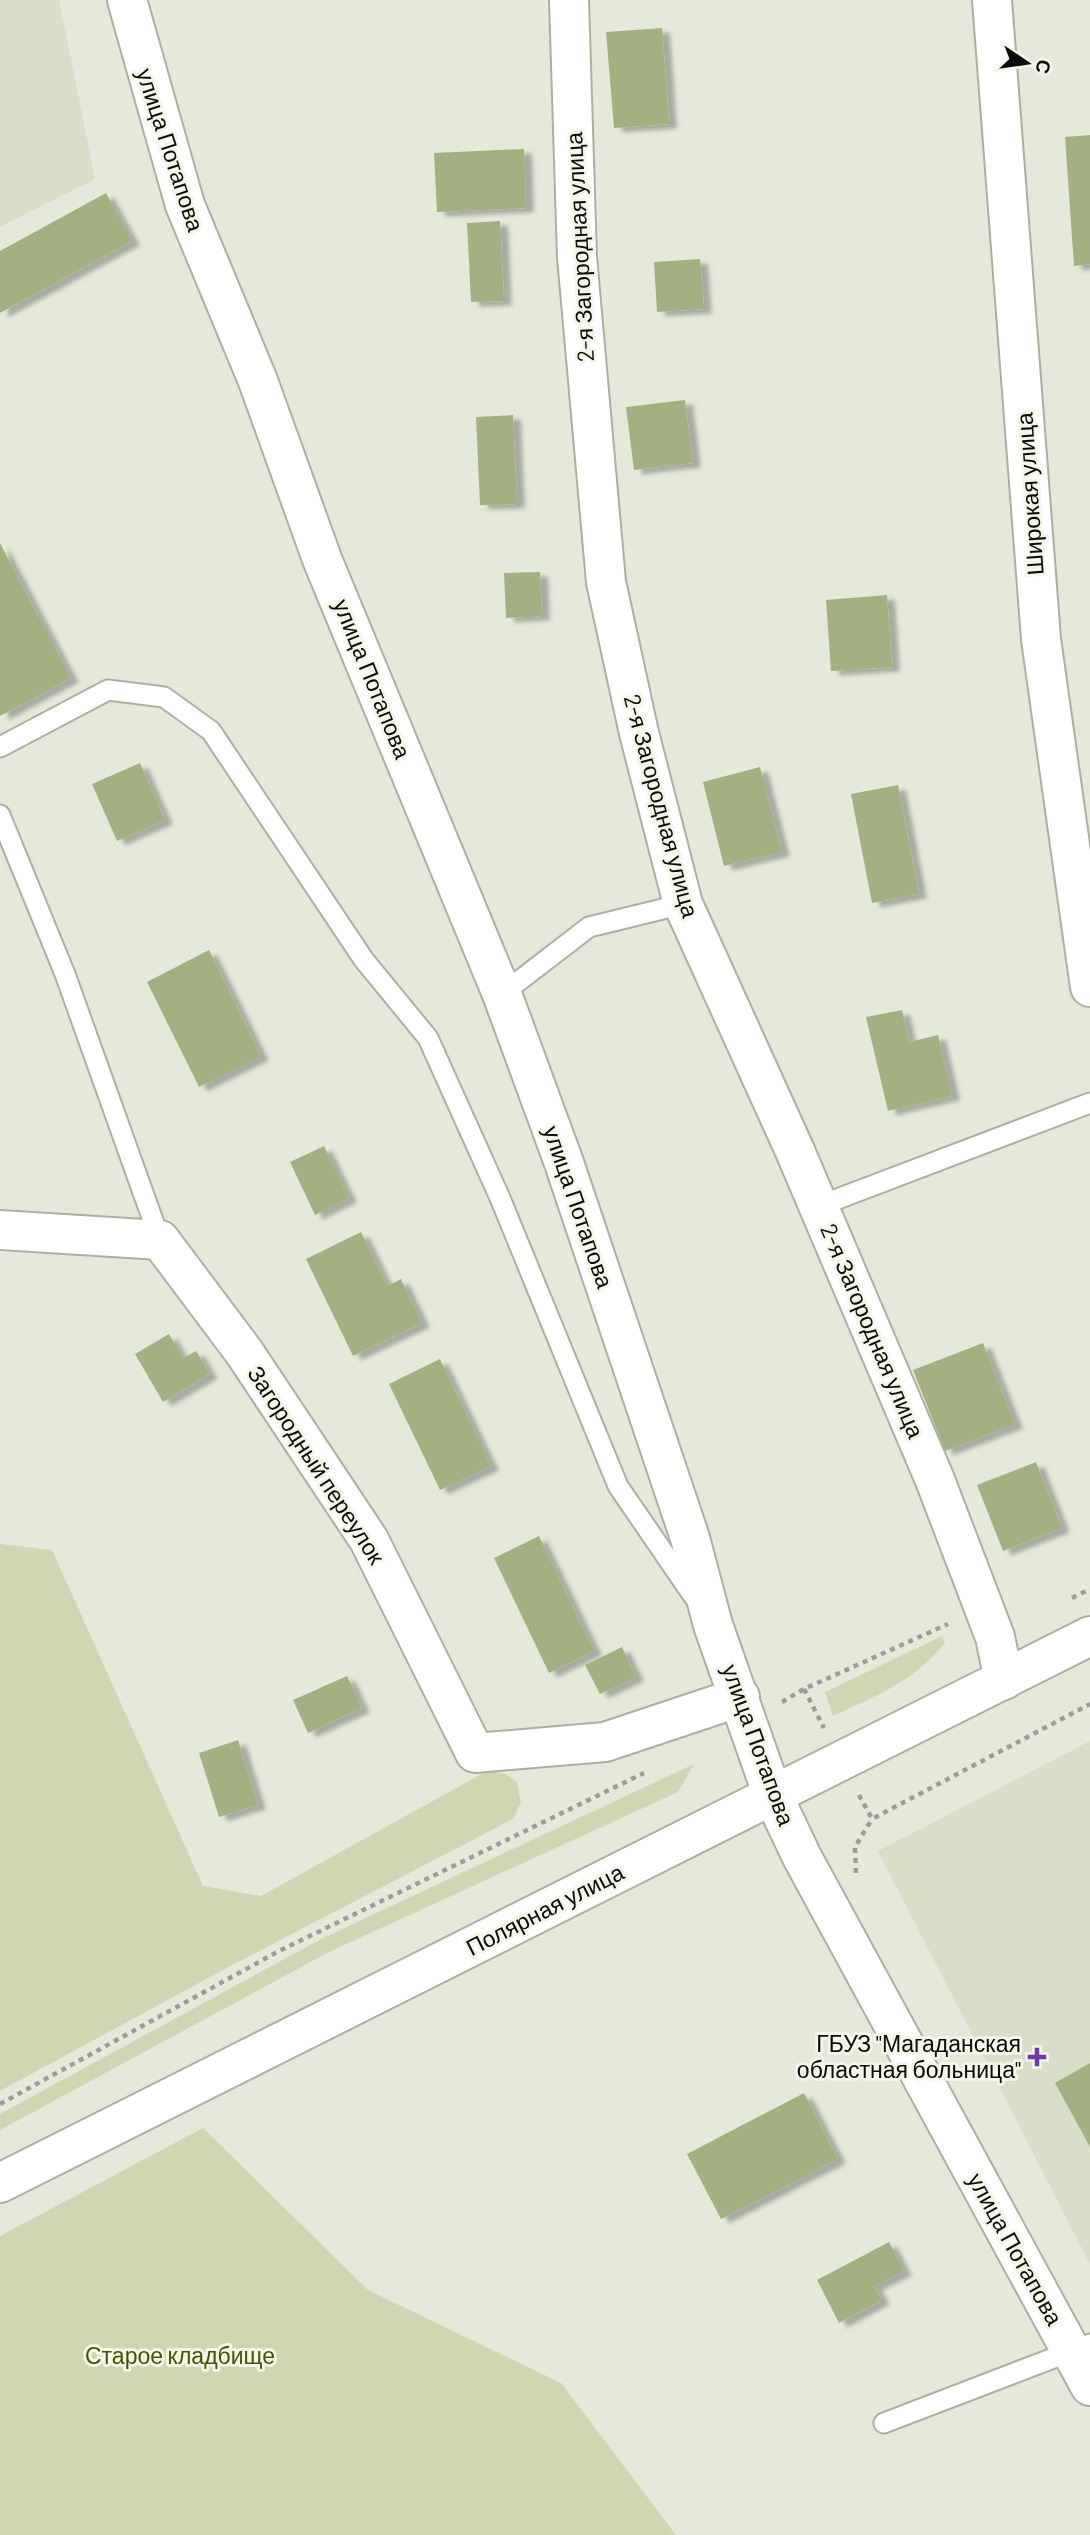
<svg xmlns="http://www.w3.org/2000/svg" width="1090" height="2535" viewBox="0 0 1090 2535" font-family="Barlow,sans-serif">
<defs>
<filter id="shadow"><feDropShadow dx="8" dy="4.5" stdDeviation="2" flood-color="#0004"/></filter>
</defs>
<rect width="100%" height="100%" fill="#e5e9da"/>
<g fill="#d8dec8">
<path d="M0,0h59l36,179 -95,48z"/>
<path d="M1090,1741v523l-212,-413z"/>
</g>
<g fill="#ced7b1">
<path d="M0,1544l52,6 151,336 58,10 226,-125 18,3 12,8 4,21 -8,16 -290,151 -223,121z"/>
<path d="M942,1636l3,7c-33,39 -67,52 -112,73l-8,-24z"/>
<path d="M694,1764l-16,28 -349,160 -329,178v-16l321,-175z"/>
<path d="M203,2128l165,162 193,93 115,152h-676v-299z"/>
</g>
<g fill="#a5b082" filter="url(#shadow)">
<path d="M662,28l7,96 -55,4 -8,-96z"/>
<path d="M1090,135v129l-16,2 -9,-129z"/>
<path d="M524,149l2,59 -89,4 -3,-59z"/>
<path d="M106,193l26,48 -132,72v-62z"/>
<path d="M500,221l4,80 -33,1 -4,-79z"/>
<path d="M700,259l4,50 -47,3 -3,-50z"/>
<path d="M685,400l8,63 -59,7 -8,-63z"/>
<path d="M513,415l4,89 -37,1 -4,-88z"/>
<path d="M0,543l71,135 -71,38z"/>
<path d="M540,572l2,44 -36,2 -2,-45z"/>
<path d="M887,595l5,72 -61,4 -5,-71z"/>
<path d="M140,763l25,57 -48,21 -25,-57z"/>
<path d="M760,767l22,85 -58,14 -21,-84z"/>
<path d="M898,785l21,109 -47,9 -21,-109z"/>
<path d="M209,950l52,106 -62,31 -52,-105z"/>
<path d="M902,1010l7,32 29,-7 14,61 -64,15 -22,-94z"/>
<path d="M324,1146l25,52 -34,17 -25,-53z"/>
<path d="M361,1232l26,54 14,-7 21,44 -69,33 -47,-97z"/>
<path d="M169,1334l14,24 13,-7 14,23 -47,28 -28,-48z"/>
<path d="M983,1343l32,81 -70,27 -32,-81z"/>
<path d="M440,1359l51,107 -51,24 -51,-106z"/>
<path d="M1036,1462l26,66 -59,23 -26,-66z"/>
<path d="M539,1536l55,115 -45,22 -55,-115z"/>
<path d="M622,1647l14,30 -36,17 -15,-29z"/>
<path d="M347,1676l15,32 -54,25 -15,-33z"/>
<path d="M238,1740l20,65 -39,12 -20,-64z"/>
<path d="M1090,2063v84l-35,-64z"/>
<path d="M804,2093l34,66 -117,60 -34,-65z"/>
<path d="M889,2242l15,29 -30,15 8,14 -43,23 -22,-43z"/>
</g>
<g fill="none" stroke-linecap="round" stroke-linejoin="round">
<g stroke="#acb0a2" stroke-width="23">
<g id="lane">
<path d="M0,747l108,-57 56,7 47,34 153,229 64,78 72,160 118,288 76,111"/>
<path d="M0,815l65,159 95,266"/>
<path d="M502,994l87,-67 94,-23"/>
<path d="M819,1206l271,-103"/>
<path d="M884,2423l206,-79"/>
</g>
</g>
<g stroke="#acb0a2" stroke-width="42">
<g id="street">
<path d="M127,0l58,205 73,176 64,178 180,435 61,166 127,378 23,87 60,171 29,61 288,529"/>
<path d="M569,0l8,257 29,325 33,151 44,171 112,247 140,329 60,157 9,43"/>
<path d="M992,0l49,639 49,348"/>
<path d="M0,1230l160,10 84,112 125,188 106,213 130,-11 135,-45"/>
</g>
</g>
<g stroke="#acb0a2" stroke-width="42">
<path id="secondary" d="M0,2183l1090,-547"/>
</g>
<g stroke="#9c9f94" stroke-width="4.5" stroke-dasharray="5 5" stroke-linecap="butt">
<path d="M1072,1598l18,-9"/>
<path d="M804,1689l20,39"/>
<path d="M782,1702l22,-13 144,-65"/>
<path d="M859,1795l13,24 218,-115"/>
<path d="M856,1873l-1,-26 17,-28"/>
<path d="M0,2104l279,-153 365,-178"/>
</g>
<use href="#lane" stroke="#fff" stroke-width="19"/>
<use href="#street" stroke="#fff" stroke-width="38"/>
<use href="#secondary" stroke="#fff" stroke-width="38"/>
</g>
<path fill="#6f35ab" stroke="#f3f6e8" stroke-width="2.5" d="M1033.5 2046.5h7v7h7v7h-7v7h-7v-7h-7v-7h7z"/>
<g text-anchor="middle" stroke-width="6" stroke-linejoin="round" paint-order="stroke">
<g font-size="23" fill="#0b0d08" stroke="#f3f6e8">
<text transform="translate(170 150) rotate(72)" y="8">улица Потапова</text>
<text transform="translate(580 247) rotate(-93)" y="8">2-я Загородная улица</text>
<text transform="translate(1030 494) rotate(-94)" y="8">Широкая улица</text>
<text transform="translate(372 679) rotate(68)" y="8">улица Потапова</text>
<text transform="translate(661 806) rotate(75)" y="8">2-я Загородная улица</text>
<text transform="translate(578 1207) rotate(71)" y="8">улица Потапова</text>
<text transform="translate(872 1331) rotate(67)" y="8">2-я Загородная улица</text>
<text transform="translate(316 1465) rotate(57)" y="8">Загородный переулок</text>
<text transform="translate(758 1745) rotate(70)" y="8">улица Потапова</text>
<text transform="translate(545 1910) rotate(-27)" y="8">Полярная улица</text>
<text transform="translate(1015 2249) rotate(61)" y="8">улица Потапова</text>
</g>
<g font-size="23" fill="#0b0d08" stroke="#f3f6e8" text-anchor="end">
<text x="1021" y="2052">ГБУЗ "Магаданская<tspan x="1021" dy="26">областная больница"</tspan></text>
</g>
<g font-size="23" fill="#475206" stroke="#f3f6e8">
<text x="180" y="2364">Старое кладбище</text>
</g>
</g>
<g transform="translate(1027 63) rotate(103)" stroke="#f3f6e8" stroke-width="5" paint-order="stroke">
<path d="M0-5L12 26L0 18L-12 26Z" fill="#0b0d08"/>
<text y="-10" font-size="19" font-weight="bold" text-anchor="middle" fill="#0b0d08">С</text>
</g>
</svg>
